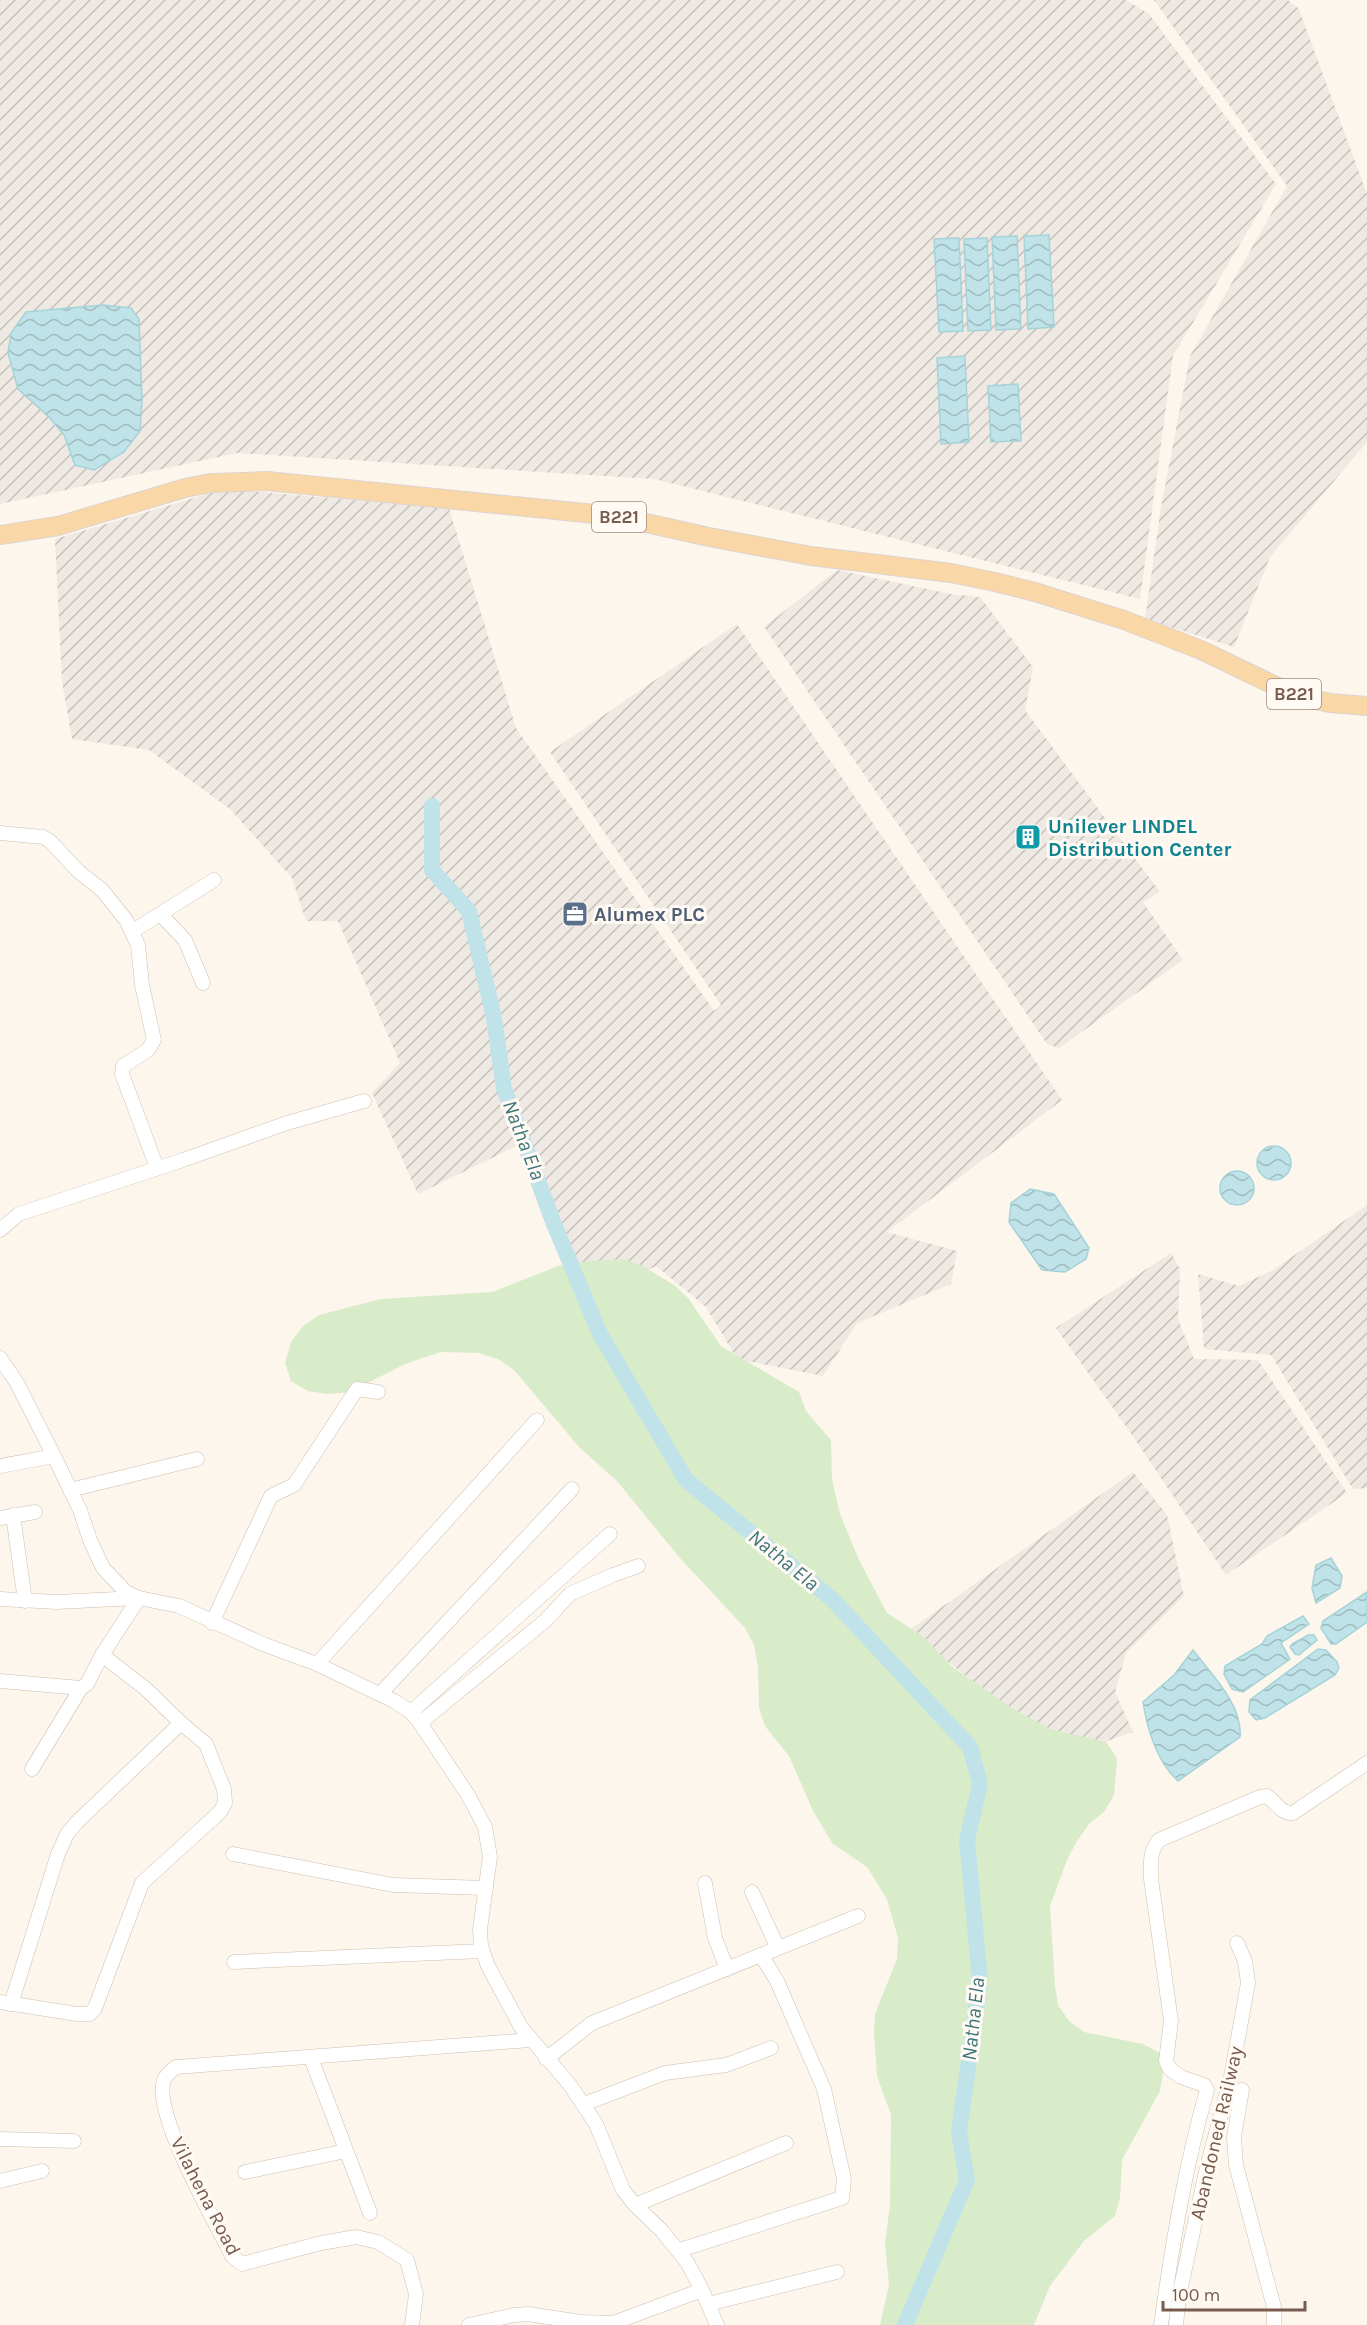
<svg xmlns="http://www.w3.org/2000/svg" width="1367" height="2325" viewBox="0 0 1367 2325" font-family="Karla,sans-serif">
<defs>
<pattern id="industrial-furrows" width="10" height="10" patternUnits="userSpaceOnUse" patternTransform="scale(1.5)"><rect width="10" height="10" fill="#efe9e4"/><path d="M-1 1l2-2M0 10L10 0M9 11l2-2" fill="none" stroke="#c6c0bb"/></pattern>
<pattern id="water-waves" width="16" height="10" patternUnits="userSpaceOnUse" patternTransform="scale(1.5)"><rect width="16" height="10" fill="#bfe3e8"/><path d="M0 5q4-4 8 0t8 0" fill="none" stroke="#a0bbbe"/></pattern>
</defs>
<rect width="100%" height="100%" fill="#fdf6ec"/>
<g fill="url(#industrial-furrows)">
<path d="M0,0h1126l23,14 127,170 -103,172 -33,243 -486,-120 -417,-26 -237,51z"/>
<path d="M1154,0h134l11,9 68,185v248l-97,115 -36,90 -89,-28 16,-112 29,-151 97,-170z"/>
<path d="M224,489l225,19 67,220 198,283 7,-6 -171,-253 187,-128 325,476 -175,132 70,19 -6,33 -94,39 -34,53 -86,-17 -31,-52 -50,-41 -74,37 -51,-149 -10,-10 -103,50 -46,-101 28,-30 -62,-142h-32l-14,-43 -62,-69 -81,-59 -77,-11 -10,-57 -7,-143z"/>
<path d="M837,570l114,24 29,3 53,70 -8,43 135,182 -17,10 40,58 -124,88 -12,-4 -283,-417z"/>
<path d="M1367,1205v283l-14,1 -82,-134 -67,-6 -6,-75 41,12 34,-16z"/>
<path d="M1171,1253l9,16 -2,50 16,40 64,1 89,133 -121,82 -98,-146 -72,-101z"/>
<path d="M1133,1472l34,43 17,81 -58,57 -11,39 18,40 -65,23 -160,-124z"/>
</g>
<path fill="#d9ecc9" d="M623,1259l18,6 33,20 14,13 33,48 78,46 7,19 25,29 1,39 8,35 19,46 28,53 37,24 27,29 64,44 35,19 56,13 11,16 -3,37 -10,17 -14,11 -13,18 -10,19 -17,46 5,79 3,20 11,16 15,11 59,12 17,9 3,20 -3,18 -38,69 -2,38 -5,18 -31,25 -34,45 -16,39h-154l9,-40 -4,-41 5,-40 1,-89 -14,-39 -3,-43 1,-19 22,-55 1,-21 -11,-39 -20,-32 -34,-23 -20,-33 -24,-55 -24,-30 -6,-18 -1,-41 -4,-22 -9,-17 -66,-71 -62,-76 -37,-33 -66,-78 -16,-11 -19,-6 -38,-1 -36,12 -55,28 -22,2 -20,-3 -17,-10 -6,-18 6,-21 12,-16 16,-11 62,-16 111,-7 74,-29z"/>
<g fill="url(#water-waves)" stroke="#a6d3d9" stroke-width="1.5">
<path d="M1049,235l5,92 -26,2 -4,-93z"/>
<path d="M1017,236l4,93 -25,1 -4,-93z"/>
<path d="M959,238l4,93 -24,1 -5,-93z"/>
<path d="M987,238l4,92 -23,1 -4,-92z"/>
<path d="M103,305l28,3 8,11 3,82 -2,30 -16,21 -30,18 -19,-5 -11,-30 -15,-18 -31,-28 -10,-36 3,-20 15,-21z"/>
<path d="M965,356l4,86 -28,2 -4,-86z"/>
<path d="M1018,384l3,57 -30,1 -3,-56z"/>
<circle cx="1274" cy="1163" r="17"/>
<circle cx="1237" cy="1188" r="17"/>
<path d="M1030,1189l24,5 35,54 -3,11 -21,13 -23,-2 -33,-48 2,-19z"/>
<path d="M1331,1558l11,18 -2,12 -24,15 -4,-15 4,-23z"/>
<path d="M1367,1592v30l-31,22h-5l-10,-16 2,-7z"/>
<path d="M1303,1616l6,8 -28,19 9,16 -47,33 -11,-3 -8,-15 1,-8 37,-22 5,-8z"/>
<path d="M1308,1635h6l3,5 -18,15 -4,-1 -5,-7 2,-3z"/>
<path d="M1318,1649l8,1 11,12 2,6 -4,7 -70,43 -9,2 -7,-8 1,-12z"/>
<path d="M1193,1650c18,24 50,55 47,87l-62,44c-21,-19 -31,-52 -35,-79l31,-27z"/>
</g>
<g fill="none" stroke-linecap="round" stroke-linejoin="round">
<path stroke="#bfe3e8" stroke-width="16" d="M432,806v64l37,41 25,107 10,71 50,135 46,110 86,146 146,119 138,148 10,37 -13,56 13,141 -21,151 8,48 -62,145"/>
<g stroke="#d0bdb0" stroke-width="15">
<g id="minor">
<path d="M0,833l43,4 7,4 29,31 23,18 24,30 12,25 4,40 12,55 -6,10 -25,16 -1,8 35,94"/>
<path d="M160,914l25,26 18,43"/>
<path d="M133,931l81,-51"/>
<path d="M0,1230l19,-16 164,-54 104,-37 77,-22"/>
<path d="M0,1358l17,25 37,73 26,54 10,30 13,28 23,24 13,6 40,8 84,38 54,20 77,37 17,11 9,11 48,72 17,32 5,30 -10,72 1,17 7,20 33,61 49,58 26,39 27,66 12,15 27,26 25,31 15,28 15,35"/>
<path d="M0,1466l54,-10"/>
<path d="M70,1490l127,-31"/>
<path d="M13,1515l12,86"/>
<path d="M0,1518l35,-6"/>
<path d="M0,1599l57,3 80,-4"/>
<path d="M212,1623l59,-127 23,-11 63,-96 21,3"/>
<path d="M317,1664l220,-244"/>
<path d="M0,1681l81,7 6,-4 15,-29"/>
<path d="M380,1694l192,-205"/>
<path d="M411,1712l199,-178"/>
<path d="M420,1723l125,-102 25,-27 43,-19 25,-9"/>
<path d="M32,1769l49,-81"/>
<path d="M233,1854l160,31 93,3"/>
<path d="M705,1883l10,55 12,31"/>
<path d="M752,1892l26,56"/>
<path d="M234,1962l248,-11"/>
<path d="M0,2002l77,12h13l5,-6 47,-125 78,-71 5,-9 -1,-14 -18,-45 -25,-21 -35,-34 -44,-34 37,-57"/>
<path d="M11,2004l47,-150 9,-20 10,-12 104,-99"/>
<path d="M311,2058l59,155"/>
<path d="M546,2059l46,-36 266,-107"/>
<path d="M1242,2090l-8,47 2,28 38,142v18"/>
<path d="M584,2104l81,-31 61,-8 45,-17"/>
<path d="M0,2139l74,2"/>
<path d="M245,2172l101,-21"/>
<path d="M0,2181l42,-10"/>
<path d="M635,2205l151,-62"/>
<path d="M680,2250l162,-52 2,-19 -20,-90 -47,-108 -16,-26"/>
<path d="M708,2304l129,-32"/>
<path d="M412,2325l4,-31 -9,-34 -29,-18 -22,-5 -35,6 -79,21 -10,-8c-16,-34 -80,-142 -68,-176 2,-5 8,-10 12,-13l354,-27"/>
<path d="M469,2325l45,-10 14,-1 53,8 32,1 89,-33"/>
<path d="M1161,2325c11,-79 24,-158 46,-235l-3,-5 -23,-8 -11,-8 -4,-8 5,-40 -20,-142c0,-14 -2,-28 8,-39l101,-43 7,-1c10,7 14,18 26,17l74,-50"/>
<path d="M1176,2325l3,-29 28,-129 24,-90 17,-94 -3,-22 -8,-18"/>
</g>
</g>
<g stroke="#dcd4d1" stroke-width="20">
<path id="major" d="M0,535l58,-9 127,-38 26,-5 56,-2 348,35 94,21 102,19 140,17 44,9 40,10 89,28 77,30 83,40 19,7 27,6 37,3"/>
</g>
<use href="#minor" stroke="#fff" stroke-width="14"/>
<use href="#major" stroke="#fad7a6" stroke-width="18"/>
</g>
<defs>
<g id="building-square" transform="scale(1.35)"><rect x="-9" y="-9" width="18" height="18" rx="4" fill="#0f9aa8" stroke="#fffaf3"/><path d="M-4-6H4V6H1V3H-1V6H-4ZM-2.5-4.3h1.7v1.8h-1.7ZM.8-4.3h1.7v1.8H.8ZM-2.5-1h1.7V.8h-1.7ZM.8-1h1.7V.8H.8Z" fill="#fff"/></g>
<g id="office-square" transform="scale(1.35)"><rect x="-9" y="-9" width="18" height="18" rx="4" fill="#5c6f8a" stroke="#fffaf3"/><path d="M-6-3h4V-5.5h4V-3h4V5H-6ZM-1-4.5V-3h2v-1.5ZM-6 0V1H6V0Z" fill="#fff"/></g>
</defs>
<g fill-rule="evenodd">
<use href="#building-square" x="1028" y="837"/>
<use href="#office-square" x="575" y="914"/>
</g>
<g text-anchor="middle" stroke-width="6" stroke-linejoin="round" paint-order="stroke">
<g fill="#fffaf3" stroke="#a18b7f" stroke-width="1.5">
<rect x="592" y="502" width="54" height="30" rx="4.5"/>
<rect x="1267" y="679" width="54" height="30" rx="4.5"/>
</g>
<g font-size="18" font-weight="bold" fill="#795b4d">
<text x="619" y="523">B221</text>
<text x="1294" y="700">B221</text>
</g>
<g font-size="20" font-weight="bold" fill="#0d838f" stroke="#fffaf3" text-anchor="start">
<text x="1048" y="833">Unilever LINDEL<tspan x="1048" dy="23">Distribution Center</tspan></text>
</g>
<g font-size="20" font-weight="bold" fill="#4e5e75" stroke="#fffaf3" text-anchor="start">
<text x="594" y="921">Alumex PLC</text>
</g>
<g font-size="20" fill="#795b4d" stroke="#fffaf3">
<text transform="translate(1216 2133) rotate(-77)" y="7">Abandoned Railway</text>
<text transform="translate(206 2196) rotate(63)" y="7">Vilahena Road</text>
</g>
<g font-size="21" font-style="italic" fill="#40767e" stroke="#fffaf3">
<text transform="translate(524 1140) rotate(69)" y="7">Natha Ela</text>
<text transform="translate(784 1560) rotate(39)" y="7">Natha Ela</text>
<text transform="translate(973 2019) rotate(-84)" y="7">Natha Ela</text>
</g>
</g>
<path d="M1163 2301v9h142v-9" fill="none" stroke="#795b4d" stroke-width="3"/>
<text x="1172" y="2301" font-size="18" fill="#795b4d" stroke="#fffaf3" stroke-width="4.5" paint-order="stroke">100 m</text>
</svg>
